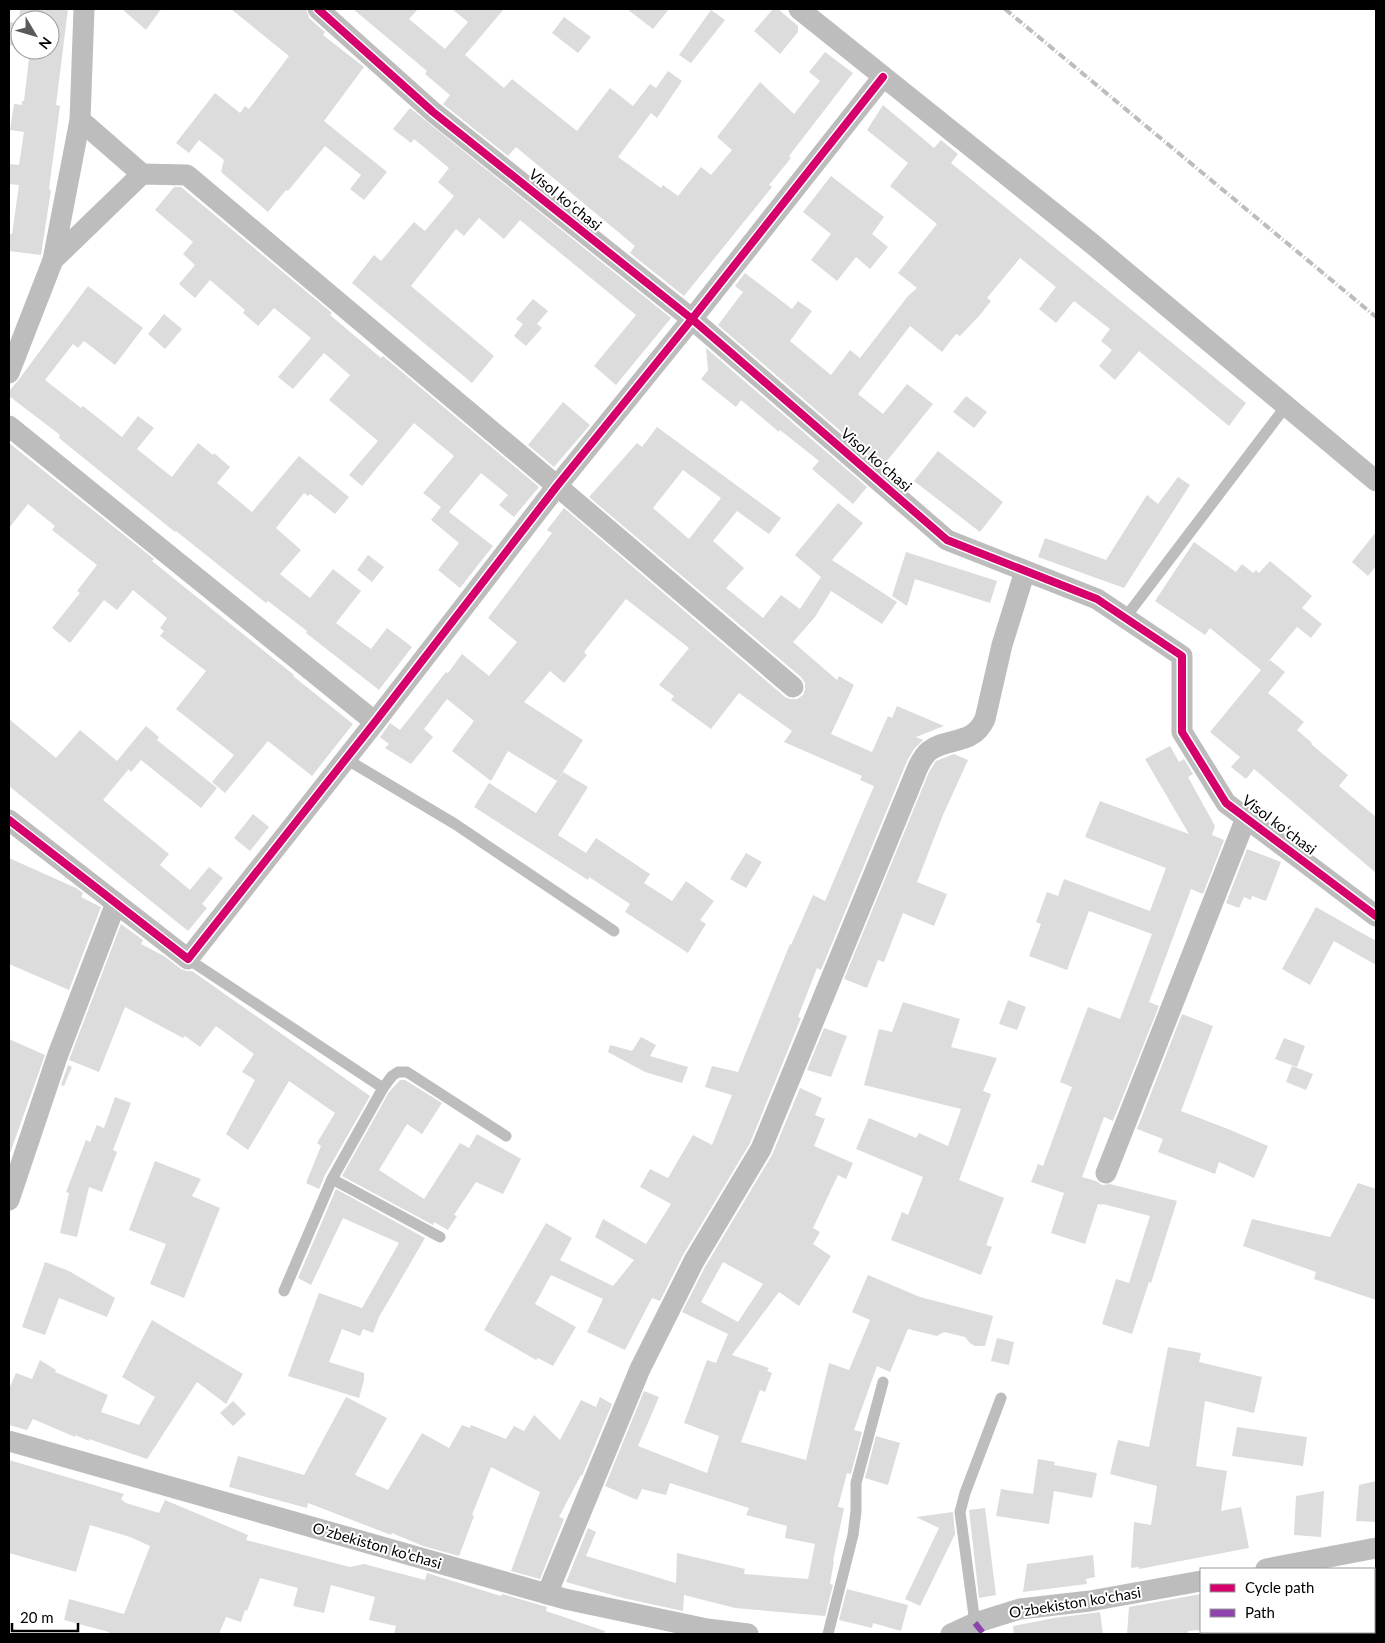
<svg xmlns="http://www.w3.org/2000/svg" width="1385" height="1643" viewBox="0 0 1385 1643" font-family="Lato,sans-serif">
<rect width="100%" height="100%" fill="#fff"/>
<g fill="#dcdcdc" fill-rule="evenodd">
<path d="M20,9h48l-12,96 4,1 -11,83 2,1 -10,65 -32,-4v-17h3l7,-49 -10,-1v-20l10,1 5,-33 -14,-2 4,-26 8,1v-4h2l6,-51h20v-30h-30v27l-11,-2v-23l10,1z"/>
<path d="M122,9h39l-15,21z"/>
<path d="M231,9h75l3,9 16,14 -2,3 41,32 -40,54 63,51 -23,28 -14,-11 11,-14 -36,-29 -37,45 -2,-1 -18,22 -47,-40 3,-12 -25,-20 -10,13 -13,-10 39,-50 25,20 5,-7 4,3 40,-53z"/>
<path d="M353,9h65l-9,10 36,30 23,-27 -16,-13h52l-39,46 39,33 8,-9 65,52 33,-43 23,18 17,-22 6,4 12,-17 14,10 -25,37 -6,-5 -33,44 43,31 2,-3 15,11 23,-29 10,8 21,-25 -15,-13 43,-55 34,32 26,-33 -11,-9 16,-20 28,21 -64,83 2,2 -22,27 3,2 -88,109 -54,-43 5,-7 -119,-99 -8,9 -65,-52 7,-9 -25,-21 2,-3z"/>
<path d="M627,9h42l-16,20z"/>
<path d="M773,9h5l20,17v6l-18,22 -26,-23z"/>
<path d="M711,10l14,10 -34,43 -12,-8z"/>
<path d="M564,17l27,20 -13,16 -26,-20z"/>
<path d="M883,105l51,43 7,-8 17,14 -7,9 295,240 -17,23 -90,-75 -24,29 -16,-14 13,-16 -11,-9 9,-12 -36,-28 -18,22 -17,-14 17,-22 -36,-29 -33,40 4,3 -11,14 -20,21 -4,-2 -14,18 -32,-26 -52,68 25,20 24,-30 26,20 -51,63 -164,-142 25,-33 -8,-6 10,-13 47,36 6,-8 14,10 -22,30 41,34 19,-25 10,8 48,-62 9,-8 -19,-15 39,-49 -47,-38 18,-23 -41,-33z"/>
<path d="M410,108l261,210 -55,67 -22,-19 42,-51 -116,-95 -16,19 -25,-21 -15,18 -8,-7 -45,57 83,70 -22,27 -120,-100 22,-28 7,6 33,-39 11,9 29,-35 -16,-14 11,-14 -35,-29 -3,4 -18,-14z"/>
<path d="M831,176l53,41 -12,17 16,13 -18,22 -14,-12 -19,24 -26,-21 20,-26 -28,-22z"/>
<path d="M174,187h7l151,126 -2,2 51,43 2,-2 156,131 -25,30 -15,-12 9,-10 -27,-22 -32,39 44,34 -33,42 -22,-18 21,-27 -28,-23 10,-13 -18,-14 31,-37 -40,-33 -52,63 -13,-11 29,-34 -49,-41 21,-25 -26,-22 -31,36 -15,-12 33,-39 -37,-30 -16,18 -15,-13 2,-3 -35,-30 -15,18 -16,-14 16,-19 -12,-11 10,-12 -38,-32z"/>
<path d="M88,286l55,42 -28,37 -31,-24 -6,7 -5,-4 -28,36 36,28 2,-2 39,31 16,-21 16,12 -17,21 35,28 26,-34 15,12 1,-2 16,14 -13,16 35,29 47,-56 50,41 -14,17 -25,-20 -2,2 -4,-3 -28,35 25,22 -21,24 30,24 23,-29 28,22 -25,32 35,26 16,-21 25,19 -33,43 -73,-57 1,-2 -39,-30 -2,2 -90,-72 -1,1 -116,-94 1,-3 -51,-39v-5l8,-9z"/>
<path d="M533,299l15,12 -11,13 5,4 -16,18 -12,-10 9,-12 -7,-5z"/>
<path d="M164,314l18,15 -17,20 -17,-15z"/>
<path d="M706,348l161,139 -14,17 -41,-35 7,-8 -39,-31 -1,2 -38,-32 -5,7 -35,-28 7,-9z"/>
<path d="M966,396l21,16 -13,16 -21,-16z"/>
<path d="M563,402l27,23 -36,42 -26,-22z"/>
<path d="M657,427l124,91 -12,16 -32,-23 -24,30 31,27 -18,20 37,30 18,-23 19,14 21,-32 -26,-22 43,-52 25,20 -31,37 65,42 -15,22 -51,-33 -16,26 -22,25 44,38 2,-4 15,9 -23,49 41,18 16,-36 4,2 5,-12 47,20 -28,11 7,3 -9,9 -7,12 -86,209 -4,-2 -19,49 3,1 -51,125 -67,112 -23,46 -8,-3 -27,52 -38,-18 16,-33 -52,-24 -16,29 41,23 -23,39 -15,-8 -2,2 -52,-30 62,-107 26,15 -12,22 53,26 21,-26 -39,-23 8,-18 43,25 25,-40 -31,-17 10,-18 18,9 25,-43 19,10 20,-50 -27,-8 7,-21 26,6 52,-128 1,1 22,-50 12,6 49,-115 -14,-6 2,-4 -78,-34 8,-11 -53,-38 -28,36 -40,-29 3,-4 -15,-11 30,-37 -63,-49 -42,53 3,3 -23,28 -14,-12 -26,31 59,38 -26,41 -49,-30 -17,30 -39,-30 22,-30 -27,-22 -23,30 9,8 -22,27 -26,-16 4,-4 -9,-7 10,-14 10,7 46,-58 2,1 14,-19 27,22 28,-34 -29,-24 64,-85 -5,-3 17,-22 221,189 5,2h7l6,-4 2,-6v-6l-4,-6 -212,-180 48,-54 5,4zM683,470l38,28 -32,41 -36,-31z"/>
<path d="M9,443l145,116 -2,2 142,114 -1,1 60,48 -41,52 -44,-35 -43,52 -13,-11 22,-27 -58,-46 30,-38 -46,-35 4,-5 -4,-3 7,-10 -34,-28 -16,20 -13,-10 -34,43 -18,-15 28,-35 -3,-2 20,-26 -45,-35 3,-4 -27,-22 -19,24z"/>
<path d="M938,451l65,51 -23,30 -66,-51z"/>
<path d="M1178,477l12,8 -66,103 -86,-31 7,-19 61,22 41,-65 11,9z"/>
<path d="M1376,532v34l-8,10 -16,-14z"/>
<path d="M1194,542l42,30 6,-8 11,9 3,-3 3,3 11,-12 42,35 -10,12 20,16 -11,14 -14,-11 -35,42 8,-9 15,12 -17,21 36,29 -7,8 15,13 -1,1 37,31 -9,11 37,31v56l-122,-104 -8,10 -15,-12 9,-10 -30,-25 51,-62 -51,-42 -5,7 -50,-34z"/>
<path d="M906,552l91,29 -7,22 -75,-24 -8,27 -15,-10z"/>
<path d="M368,555l16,12 -12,15 -15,-12z"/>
<path d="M9,719l47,39 24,-28 37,31 29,-35 13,11 -2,3 60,48 -16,20 -60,-48 -10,12 -4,-4 1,2 -25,30 66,54 -9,11 30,25 19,-23 14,11 -21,26 5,4 -19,23 -179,-145z"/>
<path d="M1170,746l9,16 5,-3 9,15 -5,3 27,49 -3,9 12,5 -21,54 -12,-5 -42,113 10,4 -46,115 -9,-4 -22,60 14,4 6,4 8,-1 67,17 -26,82 -2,-1 -17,52 -30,-10 14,-45 13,4 21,-67 -47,-12 -1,1 -4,-1 -13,40 -34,-11 13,-40 -33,-11 7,-18 5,2 29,-79 -12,-5 28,-75 32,12 32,-85 -63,-23 -22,59 -38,-14 12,-32 -5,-2 11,-30 11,4 6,-17 86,32 16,-43 -81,-31 15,-36 89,33 -44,-75z"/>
<path d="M954,754l14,6 -25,55 -26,67 30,12 -13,32 -31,-13 -19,49 -6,-2 -11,28 -23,-9 85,-207 7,-11z"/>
<path d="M563,772l25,15 -30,48 28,18 10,-15 54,36 -6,9 28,18 14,-20 28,20 -14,19 6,4 -18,29 -63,-41 5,-8 -41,-27 -1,3 -114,-73 15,-24 47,30z"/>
<path d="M253,814l16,13 -19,24 -16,-13z"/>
<path d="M1247,849l34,13 -15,39 -14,-5 -1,4 -7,-3 -5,11 -13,-5z"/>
<path d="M746,853l16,9 -16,26 -16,-9z"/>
<path d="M9,858l67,30 7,5 -2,4 20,10 -32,83 -60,-26z"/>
<path d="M1316,907l60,34v24l-42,-24 -24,44 -28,-16z"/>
<path d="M121,924l22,16 -2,4 23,12 17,13 6,2h5l178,125 -45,79 -6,14 -13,-6 15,-37 -4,-3 18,-30 -46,-32 -41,69 -22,-16 29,-54 -13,-8 12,-18 -38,-28 -16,21 -15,-11 -2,2 -58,-31 -26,65 -30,-12z"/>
<path d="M1008,1000l18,7 -9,23 -18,-6z"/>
<path d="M903,1002l57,17 -9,28 46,11 -14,33 8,3 -32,86 45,18 -18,47 6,2 -11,28 -90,-35 11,-28 6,3 15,-38 -67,-28 13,-31 47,20 3,-5 29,13 13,-37 -97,-24 15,-56 13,3z"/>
<path d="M1182,1014l31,12 -32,85 47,18 40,17 -14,32 -35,-16 -4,12 -57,-22 5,-13 -26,-10z"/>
<path d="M824,1028l23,8 -16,41 -24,-7z"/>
<path d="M641,1037l15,8 -6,11 38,11 -6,16 -37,-11 -37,-20 2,-7 22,6z"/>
<path d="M1284,1038l21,8 -8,21 -22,-8z"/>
<path d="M9,1039l36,16 -36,101z"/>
<path d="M68,1065l4,2 -8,19 -3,-1z"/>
<path d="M1292,1066l21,8 -7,16 -20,-8z"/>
<path d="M400,1080h5l37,23 -20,31 -15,-10 -28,46 45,29 36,-56 9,5 8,-14 44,25 -18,35 -27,-12 -22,33 3,1 -9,14 -14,-8 -1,3 -91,-49 47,-84z"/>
<path d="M800,1088l22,10 -7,17 10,4 -11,27 39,17 -7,16 -8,-4 -25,53 7,4 -7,12 18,12 -32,50 -20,-14 -47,63 37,13 -2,3 5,2 -7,19 -5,-2 -19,52 65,18 23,-97 20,7 21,-50 -18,-8 16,-37 52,22 73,19 -8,30h-10l-5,-3 -5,-6 -21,-5 -7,4 -29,-7 -18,43 -13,-6 -23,64 8,2 -11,42 -4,-1 -9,34 6,1 -11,53h1l-4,23 3,1 -8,31 -90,-8 -51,-13 -1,16 -60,-13 -57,-16 22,-54 8,4 -10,24 90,27 1,-30 68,16 -1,5 64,5 7,-35 -30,-6 2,-12 -41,-11 3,-7 -79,-25 -4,12 -24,-6 -5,11 -32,-14 39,-95 15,6 -21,49 69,27 12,-37 -35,-13 23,-63 9,3 12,-29 -46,-22 23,-45 67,-112zM723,1262l40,22 -25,38 -37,-20z"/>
<path d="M115,1097l16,6 -18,47 4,2 -15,40 -13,-5 -12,50 -17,-4 9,-40 -3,-1 20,-52 4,2 7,-17 7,3z"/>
<path d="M155,1161l46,18 -9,17 28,12 -36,90 -34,-14 16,-40 -37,-14z"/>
<path d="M1358,1183l18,6v111l-62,-21 2,-7 -73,-26 9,-27 78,18z"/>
<path d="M336,1189l89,49 -46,79 -6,16 -10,-4 -3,7 -18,-7 -13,33 35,11v7l-5,18 -71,-22 31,-83 43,15 37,-65 -56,-25 -32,67 -13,-7z"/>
<path d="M45,1262l24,9 46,27 -8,19 -48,-19 -14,37 -23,-8z"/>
<path d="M152,1320l91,54 -17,30 -29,-22 -50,77 -58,-20v2l-14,-6v2l-42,-18 -6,11 -18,-5v-36l7,-16 16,6 8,-19 16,10 -1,2 53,23 -7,17 38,13 16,-28 -33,-20z"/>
<path d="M997,1338l17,4 -5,23 -18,-4z"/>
<path d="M1168,1347l33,6 -2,9 63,15 -8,36 -49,-12 -9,65 31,5 -6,40 20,-4 8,41 -110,21v-2l-8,1 3,-46 17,3 6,-39 -47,-12 8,-34 31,7z"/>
<path d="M346,1397l41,21 -32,57 33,15 34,-57 27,15 13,-23 8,3 1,-3 35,14 8,-13 10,5 10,-16 26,25 21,-40 15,7 4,-10 12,7 -30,72 -1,-1 -22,42 5,2 -24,60 -29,-8 29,-79 -49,-25 -19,48 2,1 -15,40 -36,-10 -31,-13 -1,2 -83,-32 -1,5 -78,-21 9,-31 66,19z"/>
<path d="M233,1401l13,13 -13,12 -13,-13z"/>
<path d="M1237,1427l70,10 -4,29 -71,-10z"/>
<path d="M876,1436l24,7 -12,42 -23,-7z"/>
<path d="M1038,1459l17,3 -1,3 43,8 -5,25 -38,-7 -5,33 -53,-8 5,-27 32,5z"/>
<path d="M9,1460l115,34 -3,5 5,4 33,10 6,-13 83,35 -2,5 104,27 14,-3 61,16 2,-7 74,23 1,-2 45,13 -1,4 59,20 -1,3h-210l2,-8 -27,-6 6,-23 -44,-12 -7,28 -31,-7 5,-18 -38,-10 -13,33 -2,-1 -4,12 -15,-5 -7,17h-111l1,-2 -45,-12 5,-21 55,15 26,-68 -20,-9 -40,-12 -14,47 -67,-19z"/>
<path d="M1376,1481v41l-20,-1 3,-36z"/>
<path d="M1324,1491l-3,46 -27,-2 2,-39z"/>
<path d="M985,1508l11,87 -17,3 -10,-88z"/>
<path d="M953,1512l2,22 -35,72 -15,-7 34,-71 -23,-11z"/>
<path d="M1093,1555l2,22 -9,2 1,5 -64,8 4,-28z"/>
<path d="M847,1589l61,16 -7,26 -28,-8 -1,5 -33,-8z"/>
<path d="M1201,1594v36l-13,1 1,3h-62l2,-27z"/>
<path d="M1100,1612l3,22h-89l-1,-8 41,-8z"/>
</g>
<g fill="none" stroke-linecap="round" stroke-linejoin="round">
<g stroke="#bdbdbd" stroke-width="11">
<path d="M1125,618l161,-212"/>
<path d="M346,759l109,65 159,107"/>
<path d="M188,959l195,129 9,-12 6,-4h9l99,64"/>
<path d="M332,1179l108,58"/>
<path d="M284,1291l48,-112 51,-91"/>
<path d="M975,1623l-15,-111 5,-19 36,-95"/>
<path d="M828,1634l25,-99 3,-24v-28l27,-101"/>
</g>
<g stroke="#bdbdbd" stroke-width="21">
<path d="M84,9l-4,111 62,54"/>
<path d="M318,9l115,103 259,207 255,221 150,59 85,57v76l44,71 150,113"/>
<path d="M799,9l291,233 286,239"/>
<path d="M53,260l27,-140"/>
<path d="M9,373l44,-113 89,-86 45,1 370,311 236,201"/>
<path d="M9,426l366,296"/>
<path d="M9,820l179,139 187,-237 182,-236 135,-167 191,-242"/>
<path d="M1106,1173l140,-355"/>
<path d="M9,1200l48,-143 59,-154"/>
<path d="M9,1441l556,158 142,30 41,5"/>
<path d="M1266,1569l110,-21"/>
<path d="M547,1594l93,-225 54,-108 67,-112 157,-382c3,-6 6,-12 11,-16 19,-15 43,-4 56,-32l17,-74 23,-74"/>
<path d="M1338,1632v2"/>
<path d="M951,1634l24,-11 45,-14 70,-8 111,-20"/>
</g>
<path stroke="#bdbdbd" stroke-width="4" stroke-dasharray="8 2.5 1 2.5" stroke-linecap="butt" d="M1005,9l371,308"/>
<path stroke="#8e44ad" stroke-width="6" stroke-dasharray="12 6" stroke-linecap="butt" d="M975,1623l9,11"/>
<g stroke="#fff" stroke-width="11">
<g id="cycleway">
<path d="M318,9l115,103 259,207 255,221 150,59 85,57v76l44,71 150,113"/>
<path d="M9,820l179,139 187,-237 182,-236 135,-167 191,-242"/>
</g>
</g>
<use href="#cycleway" stroke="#d6006c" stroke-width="8"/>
</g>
<g text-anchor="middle" stroke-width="4" stroke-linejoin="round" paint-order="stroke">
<g font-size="15" fill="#000" stroke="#fff">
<text transform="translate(565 200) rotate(39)" y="5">Visol koʻchasi</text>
<text transform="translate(876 460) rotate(41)" y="5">Visol koʻchasi</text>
<text transform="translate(1279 825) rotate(37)" y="5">Visol koʻchasi</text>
<text transform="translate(377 1546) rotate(16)" y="5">O'zbekiston ko'chasi</text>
<text transform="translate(1075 1603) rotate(-9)" y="5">O'zbekiston ko'chasi</text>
</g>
</g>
<rect width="1385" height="1643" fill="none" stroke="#000000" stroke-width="20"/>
<rect x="1200" y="1568" width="175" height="65" fill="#ffffff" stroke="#999999"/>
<rect x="1210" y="1584" width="25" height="8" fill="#d6006c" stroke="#999999"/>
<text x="1245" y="1593" font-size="15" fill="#000000">Cycle path</text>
<rect x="1210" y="1609" width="25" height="8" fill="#8e44ad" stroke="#999999"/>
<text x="1245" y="1618" font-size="15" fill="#000000">Path</text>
<g transform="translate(35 35) rotate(128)"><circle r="24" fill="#ffffff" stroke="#999999"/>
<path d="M0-4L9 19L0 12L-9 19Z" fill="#595959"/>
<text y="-8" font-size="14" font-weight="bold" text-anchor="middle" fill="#000000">N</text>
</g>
<path d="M12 1623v8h66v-8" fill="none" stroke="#000000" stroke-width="2.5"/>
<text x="20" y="1623" font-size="15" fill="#000000" stroke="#ffffff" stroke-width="4" paint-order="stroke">20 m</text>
</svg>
